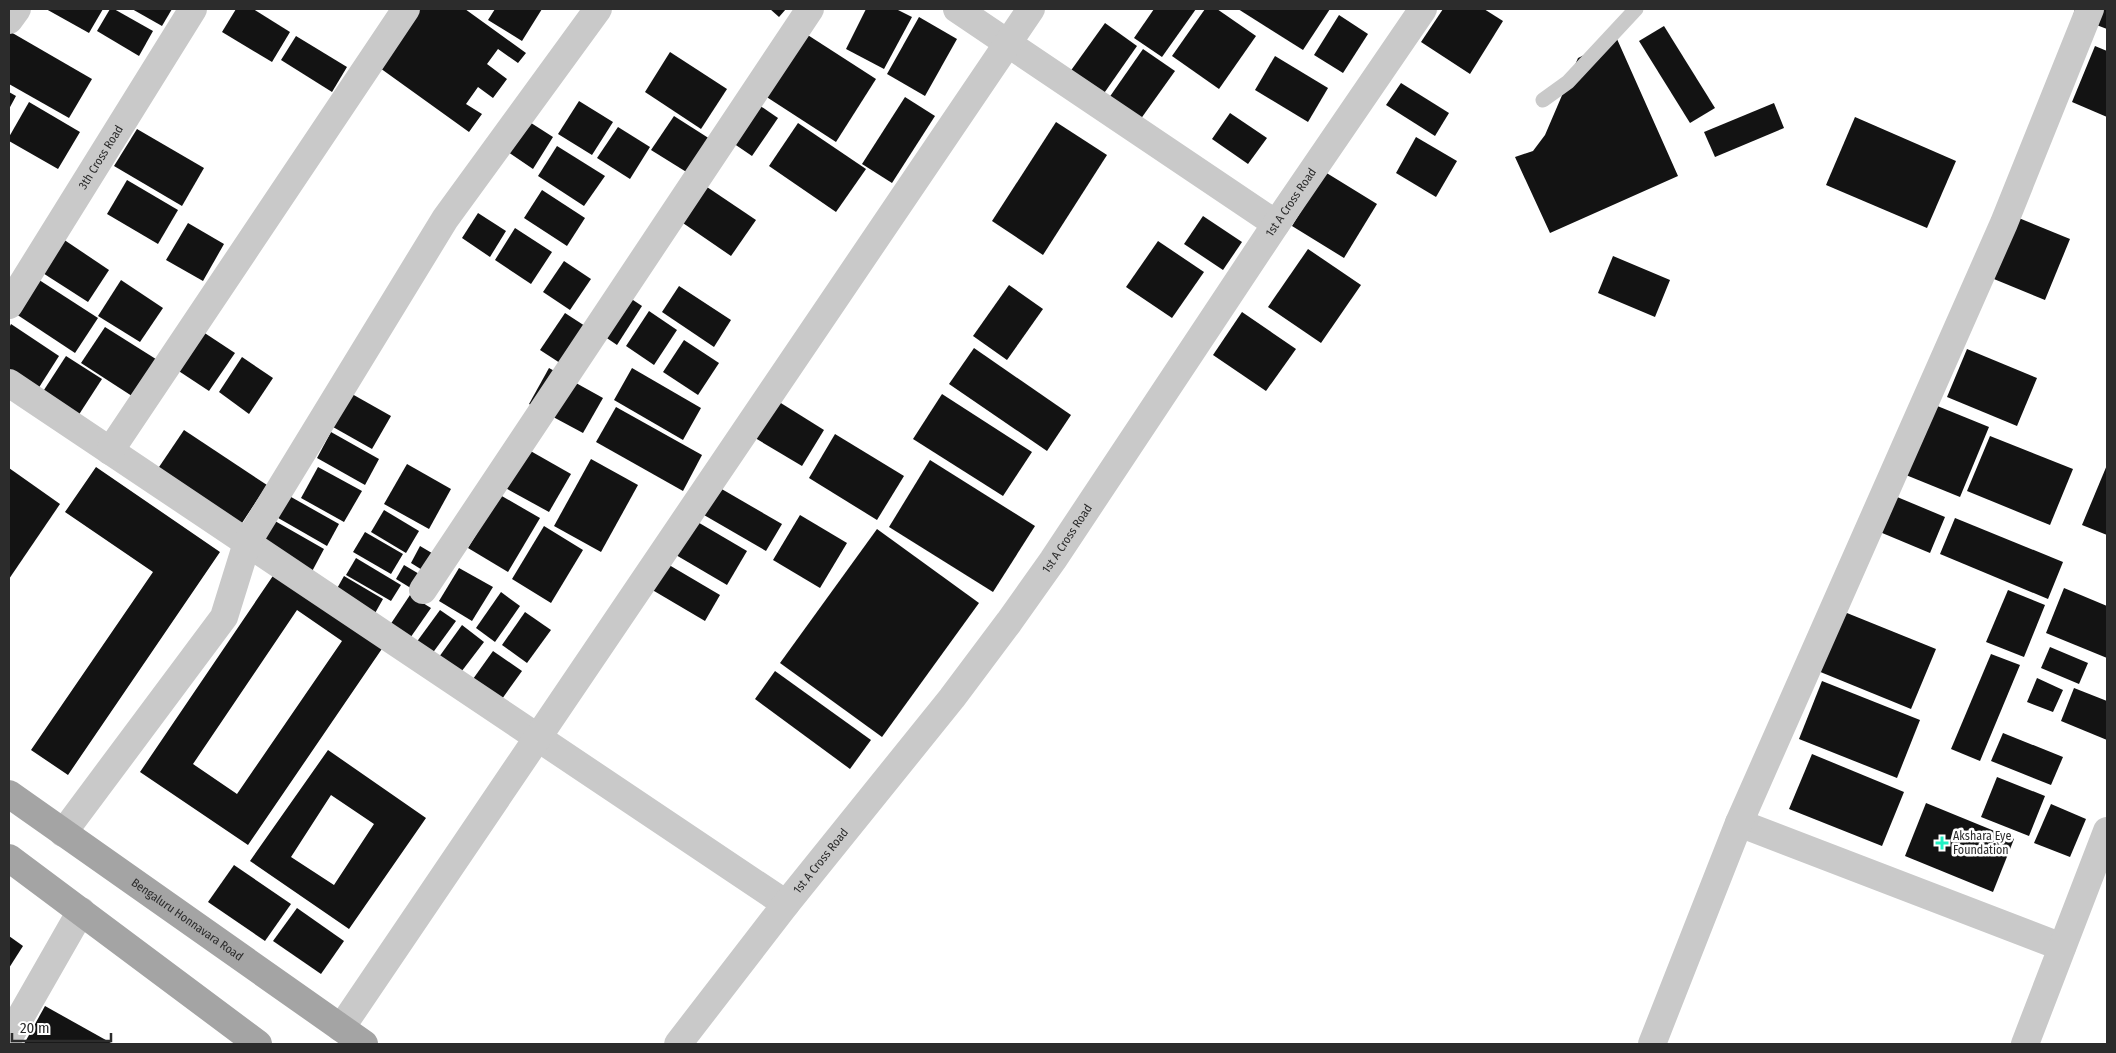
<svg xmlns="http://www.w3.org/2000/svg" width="2116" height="1053" viewBox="0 0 2116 1053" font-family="'Fira Sans Condensed',sans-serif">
<rect width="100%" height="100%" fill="#fff"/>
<g fill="#131313" fill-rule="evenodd">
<path d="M46,9h57l-14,24z"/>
<path d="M110,9h4l39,22 -14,25 -42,-25z"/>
<path d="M132,9h40l-10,17z"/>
<path d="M236,9h17l37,23 -18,30 -50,-30z"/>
<path d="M412,9h53l61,44 -8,10 -20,-14 -11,15 20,15 -14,19 -15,-11 -12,17 16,10 -13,18 -96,-69z"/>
<path d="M495,9h47l-20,32 -34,-21z"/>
<path d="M770,9h16l-7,8z"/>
<path d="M866,9h30l16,8 -28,52 -38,-20z"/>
<path d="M1154,9h42l-34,48 -28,-19z"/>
<path d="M1205,9h12l39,27 -37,53 -47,-33z"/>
<path d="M1238,9h92l-27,41z"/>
<path d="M1443,9h41l19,12 -33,53 -49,-32z"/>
<path d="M2075,9h32v20l-34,-13z"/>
<path d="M1339,15l29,19 -25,39 -29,-18z"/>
<path d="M919,17l38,22 -32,57 -38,-22z"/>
<path d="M1105,23l32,23 -37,53 -33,-23z"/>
<path d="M1664,26l51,82 -25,15 -51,-82z"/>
<path d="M800,30l76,49 -40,63 -77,-50z"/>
<path d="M9,31l83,48 -23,39 -60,-34z"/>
<path d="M296,36l51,31 -15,25 -51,-32z"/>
<path d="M1617,39l61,137 -128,57 -35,-76 18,-6 12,-16 33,-77z"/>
<path d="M2095,46l12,5v66l-35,-15z"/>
<path d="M1143,49l32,22 -40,56 -31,-22z"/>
<path d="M670,52l57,37 -26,40 -56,-37z"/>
<path d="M1275,56l53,32 -20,34 -53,-32z"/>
<path d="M1401,83l48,30 -14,23 -49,-31z"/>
<path d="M9,92l7,4 -7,13z"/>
<path d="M905,97l30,19 -43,67 -30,-19z"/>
<path d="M579,101l34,21 -21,33 -34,-21z"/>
<path d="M753,101l25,17 -26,38 -25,-17z"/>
<path d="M29,102l51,30 -22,37 -49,-28v-4z"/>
<path d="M1774,103l10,25 -69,29 -11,-25z"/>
<path d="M1230,113l37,25 -19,26 -36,-25z"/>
<path d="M674,116l36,23 -22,34 -37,-23z"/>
<path d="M1855,117l101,44 -29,67 -101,-43z"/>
<path d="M528,121l25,16 -20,32 -25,-17z"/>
<path d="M1056,122l51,33 -64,100 -51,-34z"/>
<path d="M798,123l68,46 -30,43 -67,-46z"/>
<path d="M618,127l32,20 -20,32 -33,-21z"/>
<path d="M137,129l67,39 -22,38 -68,-40z"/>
<path d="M1416,137l41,24 -21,36 -40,-24z"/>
<path d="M557,146l48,30 -21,30 -46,-30z"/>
<path d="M1325,172l52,32 -33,54 -52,-32z"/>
<path d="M127,180l51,30 -20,34 -51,-30z"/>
<path d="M704,185l52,35 -25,36 -51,-35z"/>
<path d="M542,190l43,28 -18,28 -43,-28z"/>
<path d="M1997,209l73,30 -25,61 -73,-30z"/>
<path d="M478,213l28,18 -16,26 -28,-19z"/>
<path d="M1203,216l39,26 -19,28 -39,-26z"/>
<path d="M188,223l36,21 -21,37 -37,-21z"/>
<path d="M515,228l37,24 -21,32 -36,-24z"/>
<path d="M57,235l52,35 -21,32 -53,-34z"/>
<path d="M1158,241l46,31 -32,46 -46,-31z"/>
<path d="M1308,249l53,36 -40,58 -53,-36z"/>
<path d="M1613,256l57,24 -15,37 -57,-24z"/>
<path d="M564,261l27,18 -21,31 -27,-18z"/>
<path d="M33,276l65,42 -23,35 -65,-43z"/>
<path d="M121,280l42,28 -23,34 -42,-26z"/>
<path d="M1009,285l34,24 -36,51 -34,-24z"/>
<path d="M679,286l52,34 -17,27 -52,-35z"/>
<path d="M621,292l21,14 -25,39 -22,-15z"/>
<path d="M649,311l28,19 -23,35 -28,-19z"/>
<path d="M1242,312l54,37 -30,42 -53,-36z"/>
<path d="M565,313l20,13 -25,37 -20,-13z"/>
<path d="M188,322l47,31 -26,38 -47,-31z"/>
<path d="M11,324l48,32 -21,33 -29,-19v-42z"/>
<path d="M105,327l54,34 -24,37 -54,-35z"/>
<path d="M684,340l35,23 -21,32 -35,-23z"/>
<path d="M974,348l97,67 -24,36 -98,-67z"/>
<path d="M1967,349l70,29 -20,48 -70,-29z"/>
<path d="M66,356l36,23 -24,37 -36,-23z"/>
<path d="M242,357l31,21 -24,36 -30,-22z"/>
<path d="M549,368l54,30 -20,35 -54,-29z"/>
<path d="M632,368l69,40 -18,32 -69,-40z"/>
<path d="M352,394l39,22 -19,33 -39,-22z"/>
<path d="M942,394l90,58 -29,44 -90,-57z"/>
<path d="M768,395l56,35 -22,36 -57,-34z"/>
<path d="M1930,403l59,24 -29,70 -59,-24z"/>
<path d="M616,407l86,48 -19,36 -87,-49z"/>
<path d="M184,430l83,55 -27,41 -83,-56z"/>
<path d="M331,432l48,27 -14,26 -48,-27z"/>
<path d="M835,434l69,42 -27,44 -68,-42z"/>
<path d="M1990,436l83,33 -23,56 -83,-34z"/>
<path d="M520,445l51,29 -22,38 -51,-28z"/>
<path d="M591,459l47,26 -37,67 -47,-26z"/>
<path d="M930,460l105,66 -42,66 -104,-65z"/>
<path d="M407,464l44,25 -22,40 -45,-25z"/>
<path d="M2107,465v70l-25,-10z"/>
<path d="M96,467l124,85 -152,223 -37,-25 122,-178 -88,-60z"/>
<path d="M318,467l44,24 -18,31 -43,-24z"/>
<path d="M9,468l51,36 -51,75z"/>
<path d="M701,477l81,47 -16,27 -81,-47z"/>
<path d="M284,493l55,31 -12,22 -54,-31z"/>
<path d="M1890,494l55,23 -15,36 -55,-23z"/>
<path d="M500,495l40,23 -32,54 -40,-24z"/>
<path d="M384,510l35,21 -13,22 -35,-21z"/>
<path d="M684,514l63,37 -20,34 -63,-37z"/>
<path d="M800,515l47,28 -27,45 -47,-28z"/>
<path d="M268,517l56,32 -15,28 -57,-31z"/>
<path d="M1955,518l108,44 -15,37 -108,-45z"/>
<path d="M544,526l39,24 -32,53 -39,-24z"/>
<path d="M877,529l102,74 -97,134 -102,-74z"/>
<path d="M365,532l38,22 -12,20 -38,-22z"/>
<path d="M420,546l22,13 -10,17 -21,-13z"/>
<path d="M356,558l45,27 -10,16 -45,-26z"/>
<path d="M664,562l56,33 -15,26 -56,-33z"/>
<path d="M281,564l109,73 -142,208 -108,-73zM297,610l45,31 -105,153 -44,-30z"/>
<path d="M404,565l32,19 -9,14 -31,-19z"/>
<path d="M459,568l34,19 -21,34 -33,-20z"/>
<path d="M344,576l39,23 -9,16 -39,-23z"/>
<path d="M2064,588l43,18v52l-61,-25z"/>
<path d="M2008,590l37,15 -21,52 -38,-15z"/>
<path d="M501,592l19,14 -25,36 -19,-14z"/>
<path d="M410,595l21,13 -23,33 -20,-13z"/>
<path d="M440,610l16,11 -27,37 -16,-11z"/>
<path d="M1842,611l94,38 -25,60 -93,-38z"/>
<path d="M525,612l26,18 -24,33 -25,-18z"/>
<path d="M462,625l22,17 -29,38 -21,-16z"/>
<path d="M2050,647l38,16 -9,21 -38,-16z"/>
<path d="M493,651l29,20 -25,35 -29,-20z"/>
<path d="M1991,654l29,11 -40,96 -29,-12z"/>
<path d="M775,671l96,69 -21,29 -95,-70z"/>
<path d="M2037,678l26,12 -10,22 -26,-10z"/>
<path d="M1822,681l98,39 -23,58 -98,-39z"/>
<path d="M2074,688l33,13v39l-46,-19z"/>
<path d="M2003,733l60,24 -12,28 -60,-24z"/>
<path d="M328,750l98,68 -77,111 -99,-68zM331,795l43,29 -40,61 -43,-28z"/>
<path d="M1812,754l92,38 -22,54 -93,-37z"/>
<path d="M1997,777l48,19 -16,40 -48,-19z"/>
<path d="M1926,803l88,36 -21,53 -88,-36z"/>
<path d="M2051,804l35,15 -16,38 -36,-14z"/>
<path d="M234,865l57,39 -26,37 -57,-39z"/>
<path d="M297,908l47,33 -23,33 -48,-33z"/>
<path d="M9,936l14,10 -14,22z"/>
<path d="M45,1006l68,38h-89z"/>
</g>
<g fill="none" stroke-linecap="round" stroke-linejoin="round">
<path stroke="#c9c9c9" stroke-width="15" d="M1543,100l25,-18 68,-73"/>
<g stroke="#c9c9c9" stroke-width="28">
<path d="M957,9l319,215"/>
<path d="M9,20l8,-11"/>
<path id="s1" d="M9,305l184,-296"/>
<path d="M9,383l777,521"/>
<path d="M110,451l296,-442"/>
<path d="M423,590l387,-581"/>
<path d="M1739,823l323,124"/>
<path d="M63,833l161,-216 23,-74 198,-324 153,-210"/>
<path d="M341,1028l690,-1019"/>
<path d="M9,1037l72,-126"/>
<path id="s2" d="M678,1044l108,-140 166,-206 57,-76 44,-62 223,-336 147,-215"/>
<path d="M1652,1044l87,-221 265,-600 86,-214"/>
<path d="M2025,1044l82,-213"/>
</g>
<g stroke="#a4a4a4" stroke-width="28">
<path id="s3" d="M9,794l355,250"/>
<path d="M9,858l249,186"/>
</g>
</g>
<path fill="#20f0c3" stroke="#fff" stroke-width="2" d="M1939.5 835.5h5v5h5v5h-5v5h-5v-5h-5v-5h5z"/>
<g text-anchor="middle" stroke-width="5" stroke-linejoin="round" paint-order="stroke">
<g font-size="12" fill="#2c2c2c" stroke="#fff">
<text dy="4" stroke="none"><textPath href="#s1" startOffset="174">3th Cross Road</textPath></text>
<text dy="4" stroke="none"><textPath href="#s2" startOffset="1042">1st A Cross Road</textPath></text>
<text dy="4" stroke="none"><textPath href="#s2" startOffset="638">1st A Cross Road</textPath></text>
<text dy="4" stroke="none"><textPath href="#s2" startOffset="232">1st A Cross Road</textPath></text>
<text dy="4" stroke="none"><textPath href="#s3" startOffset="218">Bengaluru Honnavara Road</textPath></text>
</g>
<g font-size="12" fill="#2c2c2c" stroke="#fff" text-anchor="start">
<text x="1953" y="840">Akshara Eye<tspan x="1953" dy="14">Foundation</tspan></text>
</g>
</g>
<rect width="2116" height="1053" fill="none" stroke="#2c2c2c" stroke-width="20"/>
<path d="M12 1033v8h99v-8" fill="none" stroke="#2c2c2c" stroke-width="2.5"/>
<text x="20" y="1033" font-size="15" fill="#2c2c2c" stroke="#ffffff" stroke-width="4" paint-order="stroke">20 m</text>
</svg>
